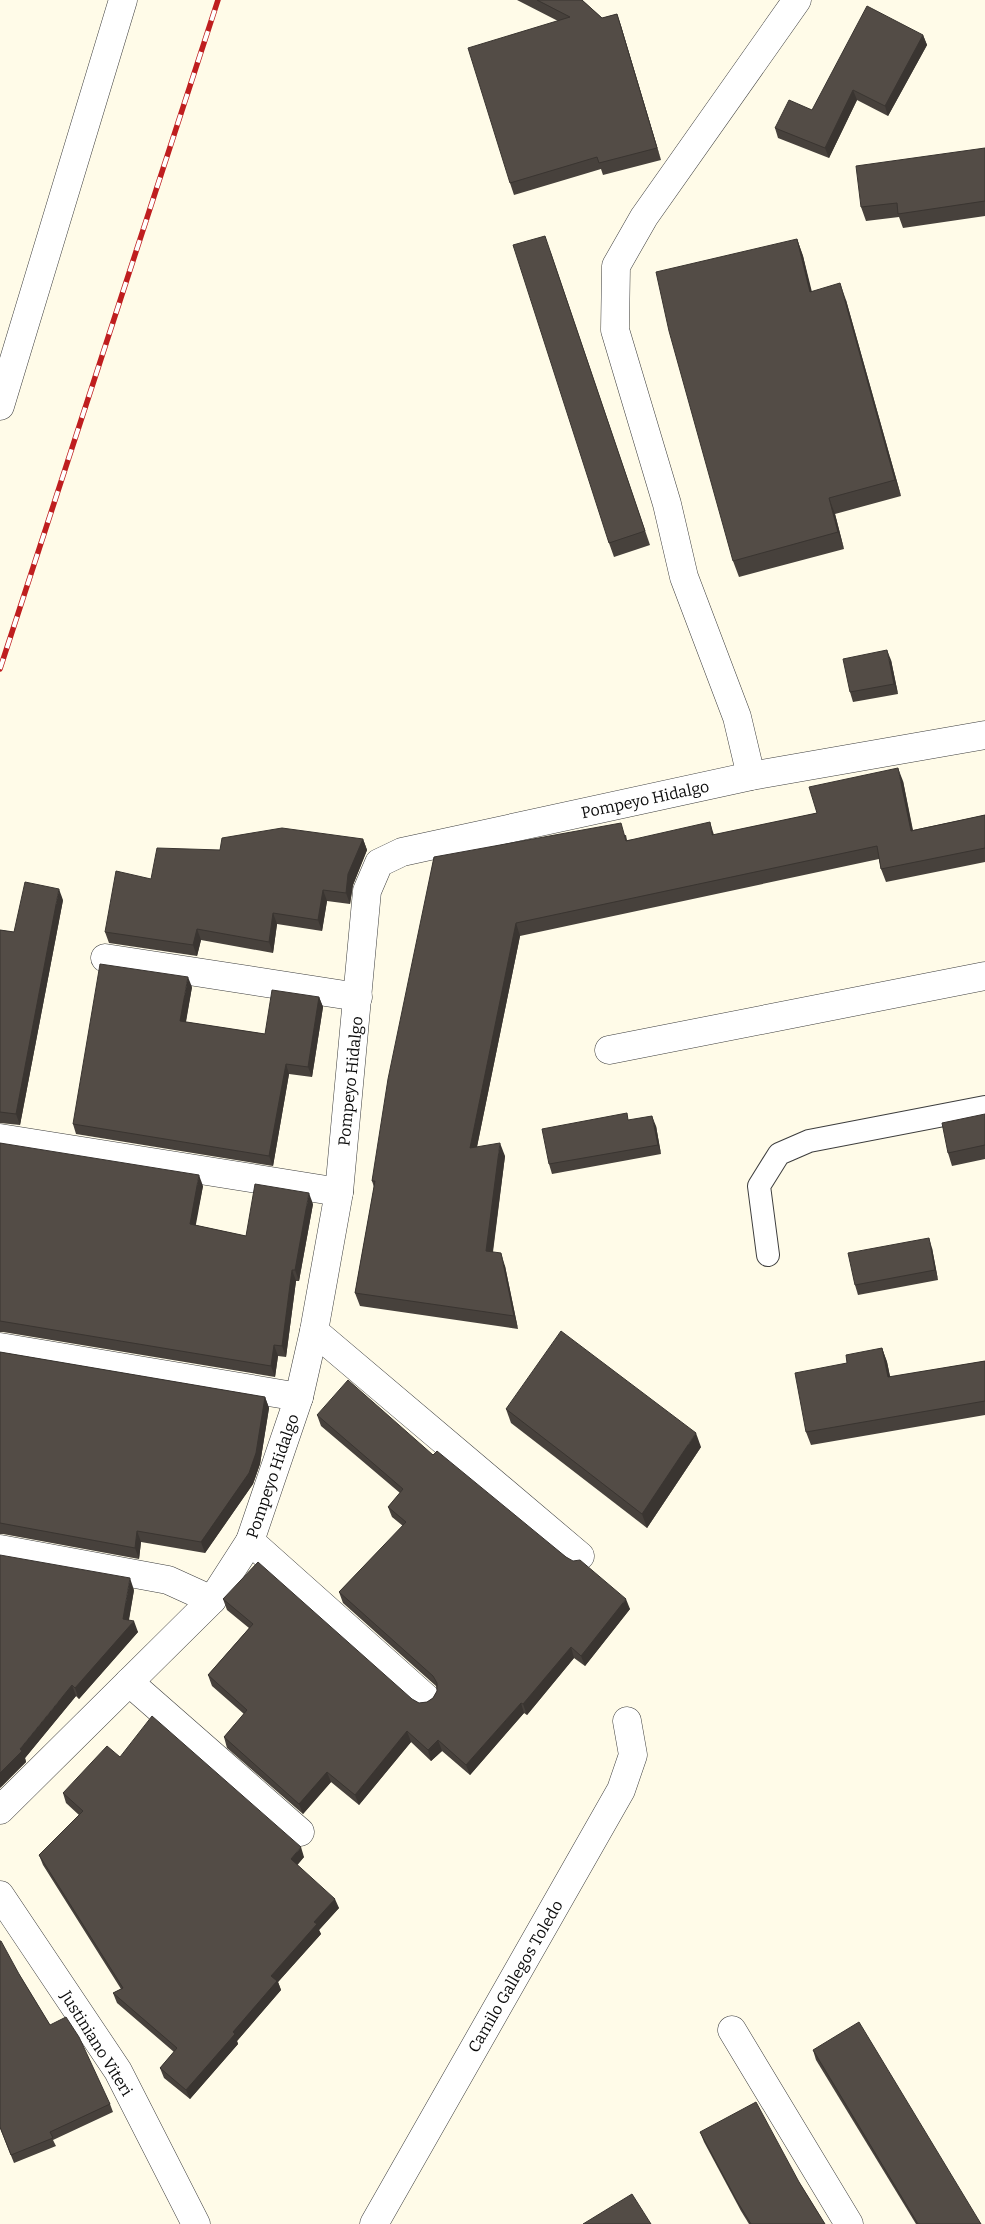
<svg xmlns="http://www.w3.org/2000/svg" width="985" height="2224" viewBox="0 0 985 2224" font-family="Bitter,serif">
<rect width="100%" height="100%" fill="#fffbe8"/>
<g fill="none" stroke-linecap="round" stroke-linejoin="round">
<g stroke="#3d3d3d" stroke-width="24">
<path id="lane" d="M768,1255l-9,-69 20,-32 30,-13 176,-34"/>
</g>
<g stroke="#3d3d3d" stroke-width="29">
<g id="street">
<path d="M0,406l123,-406"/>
<path d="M751,776l-14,-59 -53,-140 -17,-73 -52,-174 1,-64 28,-49 153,-217"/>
<path d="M105,958l253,39"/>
<path d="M609,1050l376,-74"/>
<path d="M0,1138l339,54"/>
<path d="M314,1331l266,225"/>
<path d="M0,1347l299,50"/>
<path d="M250,1541l176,157"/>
<path d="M0,1549l168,31 44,20"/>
<path d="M129,1682l171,150"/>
<path d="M0,1810l212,-210 38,-59 49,-144 15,-66 25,-139 28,-301 12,-28 23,-11 349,-76 234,-41"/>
<path d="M0,1895l118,176 78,153"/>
<path d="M732,2030l117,194"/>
<path d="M374,2224l247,-434 12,-35 -6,-34"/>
</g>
</g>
<use href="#lane" stroke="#fff" stroke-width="22"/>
<use href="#street" stroke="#fff" stroke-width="28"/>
<g stroke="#bf1e1f" stroke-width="5.5">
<path id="rail" d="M0,669l218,-669"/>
</g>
<use href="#rail" stroke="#fff" stroke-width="4" stroke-dasharray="11" stroke-linecap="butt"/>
</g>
<g fill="#47413c">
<path d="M517,0h65l20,18 15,-4 4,12 40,134 -58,15 -2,-6 -87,26 -4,-12 48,-162z"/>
<path d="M923,35l4,10 -39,71 -31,-16 -28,58 -51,-20 -3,-10 37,-18z"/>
<path d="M985,148v68l-82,12 -4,-11 -33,4 -5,-14z"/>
<path d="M797,239l6,17 8,35 35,9 55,196 -66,18 9,35 -105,28 -6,-16z"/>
<path d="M550,250l100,295 -36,12 -5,-14z"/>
<path d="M891,660l7,34 -45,8 -3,-10z"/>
<path d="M903,781l10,49 72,-15v47l-99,20 -5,-13 -2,-10 -359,77 -43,211 28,9 -12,96 12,14 13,63 -158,-23 -5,-13 19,-106 -2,-6 62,-324 192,-22 1,5 87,-5 103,-22z"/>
<path d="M363,839l4,11 -14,35 -3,19 -23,-3 -5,30 -45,-7 -4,29 -72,-13 -4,16 -88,-13 -4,-11 46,-53 69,-29z"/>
<path d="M63,900l-43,225 -20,-2v-193l14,2z"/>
<path d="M192,987l-6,35 79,12 54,-37 4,10 -11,70 -23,-3 -16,92 -197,-32 -3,-10z"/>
<path d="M985,1114v45l-33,7 -4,-13z"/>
<path d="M629,1120l27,6 5,28 -109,20 -3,-10z"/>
<path d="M0,1143l203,43 -8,39 51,11 67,-32 -14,77h-3l-10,76 -8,-1 -3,21 -272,-45h-3z"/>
<path d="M932,1248l6,32 -80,15 -3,-10z"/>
<path d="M882,1348l5,14 3,15 95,-16v54l-174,30 -5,-13 41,-69z"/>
<path d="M0,1352l265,45 4,11 -9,56 -7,20 -48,69 -64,-11 -2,17 -136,-25h-3z"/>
<path d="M506,1409l195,38 -54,81 -136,-105z"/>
<path d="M317,1415l116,40 133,102 64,52 -45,57 -11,-8 -47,57 -3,-2 -54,62 -28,-24 -11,10 -20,-19 -52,63 -28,-23 -28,32 -76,-66 -3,-11 20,-23 -32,-28 -4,-11 41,-47 -22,-18 -4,-11 196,104 8,-1 6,-4 4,-7 -1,-5 -93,-83 -4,-11 64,-66 -11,-9 -4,-10 12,-14 -79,-67z"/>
<path d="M134,1590l-5,30 9,12 -59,67 -3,-3 -51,62 1,4 -26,26z"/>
<path d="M120,1757l184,100 -7,8 42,43 -20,22 2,4 -43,48 3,8 -44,51 1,3 -48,55 -26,-21 -4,-10 14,-16 -57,-49 -4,-10 8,-4 -78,-124 -4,-10 40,-40 -13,-12 -3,-10z"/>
<path d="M19,1974l31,51 60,79 3,8 -60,28 3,6 -42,17 -14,-35z"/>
<path d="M813,2050l168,174h-65l-100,-164z"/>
<path d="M700,2132l99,50 26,42h-76l-8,-13 -37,-69z"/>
</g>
<g fill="#3a3531">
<path d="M617,14l4,12 40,134 -4,-12z"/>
<path d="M923,35l4,10 -39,71 -3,-10z"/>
<path d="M853,90l4,10 -28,58 -4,-10z"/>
<path d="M797,239l6,17 13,52 -6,-16z"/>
<path d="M840,283l6,17 55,196 -6,-16z"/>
<path d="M829,498l6,16 9,35 -6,-17z"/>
<path d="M887,650l4,10 7,34 -4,-10z"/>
<path d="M898,768l5,13 12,62 -4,-12z"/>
<path d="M710,822l4,13h-2z"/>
<path d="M363,839l4,11 -14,35 -3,19 -4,-11 2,-19z"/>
<path d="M59,889l4,11 -43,225 -4,-11z"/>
<path d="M323,890l4,11 -5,30 -4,-11z"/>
<path d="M273,913l4,11 -4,29 -4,-11z"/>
<path d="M516,923l4,13 -46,225 -4,-13z"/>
<path d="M197,929l4,11 -4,16 -4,-11z"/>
<path d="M188,977l4,10 -8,44 -4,-10z"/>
<path d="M319,997l4,10 -11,70 -4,-10z"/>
<path d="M286,1064l3,10 -16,92 -4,-10z"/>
<path d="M652,1116l4,10 5,28 -3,-9z"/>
<path d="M500,1143l5,13 -14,108 -5,-13z"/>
<path d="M199,1175l4,11 -9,49 -4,-11z"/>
<path d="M309,1193l4,11 -14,77 -4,-11z"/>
<path d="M929,1238l3,10 6,32 -3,-10z"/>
<path d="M501,1253l4,13 13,63 -4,-13z"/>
<path d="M292,1270l4,11 -10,76 -4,-11z"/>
<path d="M274,1345l4,11 -3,21 -4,-11z"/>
<path d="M882,1348l5,14 6,28 -5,-13z"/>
<path d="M265,1397l4,11 -9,56 -7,20 -48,69 -4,-11z"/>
<path d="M696,1433l5,14 -54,81 -5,-14z"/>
<path d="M137,1531l4,11 -2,17 -4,-11z"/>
<path d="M130,1578l4,12 -7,39 7,-8 4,11 -59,67 -4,-11 48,-69z"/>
<path d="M626,1599l4,10 -45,57 -4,-10z"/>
<path d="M571,1647l3,11 -47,57 -4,-11z"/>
<path d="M72,1685l4,11 -51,62 1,4 -26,26v-15z"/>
<path d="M521,1703l3,10 -54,62 -4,-10z"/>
<path d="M407,1731l4,11 -52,63 -4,-10z"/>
<path d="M438,1740l4,11 -11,10 -3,-11z"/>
<path d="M327,1772l4,10 -28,32 -4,-10z"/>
<path d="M301,1847l3,10 -10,12 -3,-10z"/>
<path d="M335,1899l4,9 -20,22 2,4 -43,48 3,8 -44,51 1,3 -48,55 -4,-9 47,-58 38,-56 43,-54z"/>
</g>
<g fill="#534c46" stroke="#3a3531">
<path d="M537,0h45l20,18 15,-4 40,134 -58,15 -2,-6 -87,26 -42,-135 102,-31z"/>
<path d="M867,6l56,29 -38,71 -32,-16 -28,58 -50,-20 14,-28 23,10z"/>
<path d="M985,148v53l-87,13 -1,-11 -36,4 -5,-41z"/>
<path d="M545,236l100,295 -36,12 -96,-298z"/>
<path d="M797,239l13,53 30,-9 55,197 -66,18 9,34 -105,29 -64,-230 -13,-59z"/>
<path d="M887,650l7,34 -44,8 -7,-33z"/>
<path d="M898,768l13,63 74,-16v33l-104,21 -4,-23 -361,77 -46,225 30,-5 -14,108 15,2 13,63 -159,-23 20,-112h-3l16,-102 46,-222 187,-34 5,18 84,-19 2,13 105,-22 -8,-26z"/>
<path d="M282,828l81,11 -15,35 -2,19 -23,-3 -5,30 -45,-7 -4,29 -72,-13 -4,16 -88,-13 11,-61 35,8 6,-31 63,2 2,-12z"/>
<path d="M25,882l34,7 -43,225 -16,-2v-182l14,2z"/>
<path d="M100,964l88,13 -8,44 85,13 7,-44 47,7 -11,70 -22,-3 -17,92 -196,-32z"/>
<path d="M627,1113l1,7 24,-4 6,29 -109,19 -7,-35z"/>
<path d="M985,1114v31l-37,8 -6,-30z"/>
<path d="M0,1143l199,32 -9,49 56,12 9,-52 54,9 -14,77h-3l-10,76 -8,-1 -3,21 -271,-45z"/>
<path d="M929,1238l6,32 -80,15 -7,-32z"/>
<path d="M561,1331l135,102 -54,81 -136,-105z"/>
<path d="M882,1348l6,29 97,-16v40l-179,31 -11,-59 52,-10 -1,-8z"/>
<path d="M0,1352l265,45 -9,56 -7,20 -48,69 -64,-11 -2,17 -135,-25z"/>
<path d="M348,1380l85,75 4,-4 129,106 7,4 7,-1 46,39 -45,57 -10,-9 -48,57 -2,-1 -55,62 -28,-25 -10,10 -21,-19 -52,64 -28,-23 -28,32 -75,-67 23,-27 -39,-35 45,-51 -30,-25 35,-37 154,137 7,4 8,-1 6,-4 4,-7v-8l-4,-7 -94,-84 67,-70 -18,-15 15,-18 -86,-74z"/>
<path d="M0,1555l130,23 -7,41 11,2 -59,67 -3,-3 -52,64 2,2 -22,22z"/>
<path d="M152,1716l149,131 -10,12 44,40 -21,23 3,2 -46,52 6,5 -44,51 2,2 -49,56 -26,-22 17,-20 -64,-55 10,-5 -84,-133 44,-44 -20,-18 44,-47 13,11z"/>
<path d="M0,1941h1l18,33 31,51 16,-8 13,20 31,67 -60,28 3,6 -42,17 -11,-28z"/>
<path d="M859,2022l122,202h-63l-105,-174z"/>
<path d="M756,2102l43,80 26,42h-74l-14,-23 -37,-69z"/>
<path d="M632,2194l19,30h-68z"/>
</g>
<g text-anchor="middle" stroke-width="5" stroke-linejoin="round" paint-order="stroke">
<g font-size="16" fill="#0a0a0a" stroke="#fff">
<text transform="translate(645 799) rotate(-12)" y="6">Pompeyo Hidalgo</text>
<text transform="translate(350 1081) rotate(-84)" y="6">Pompeyo Hidalgo</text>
<text transform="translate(272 1476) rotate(-71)" y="6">Pompeyo Hidalgo</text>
<text transform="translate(515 1976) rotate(-60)" y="6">Camilo Gallegos Toledo</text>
<text transform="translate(97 2043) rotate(58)" y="6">Justiniano Viteri</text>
</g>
</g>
</svg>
